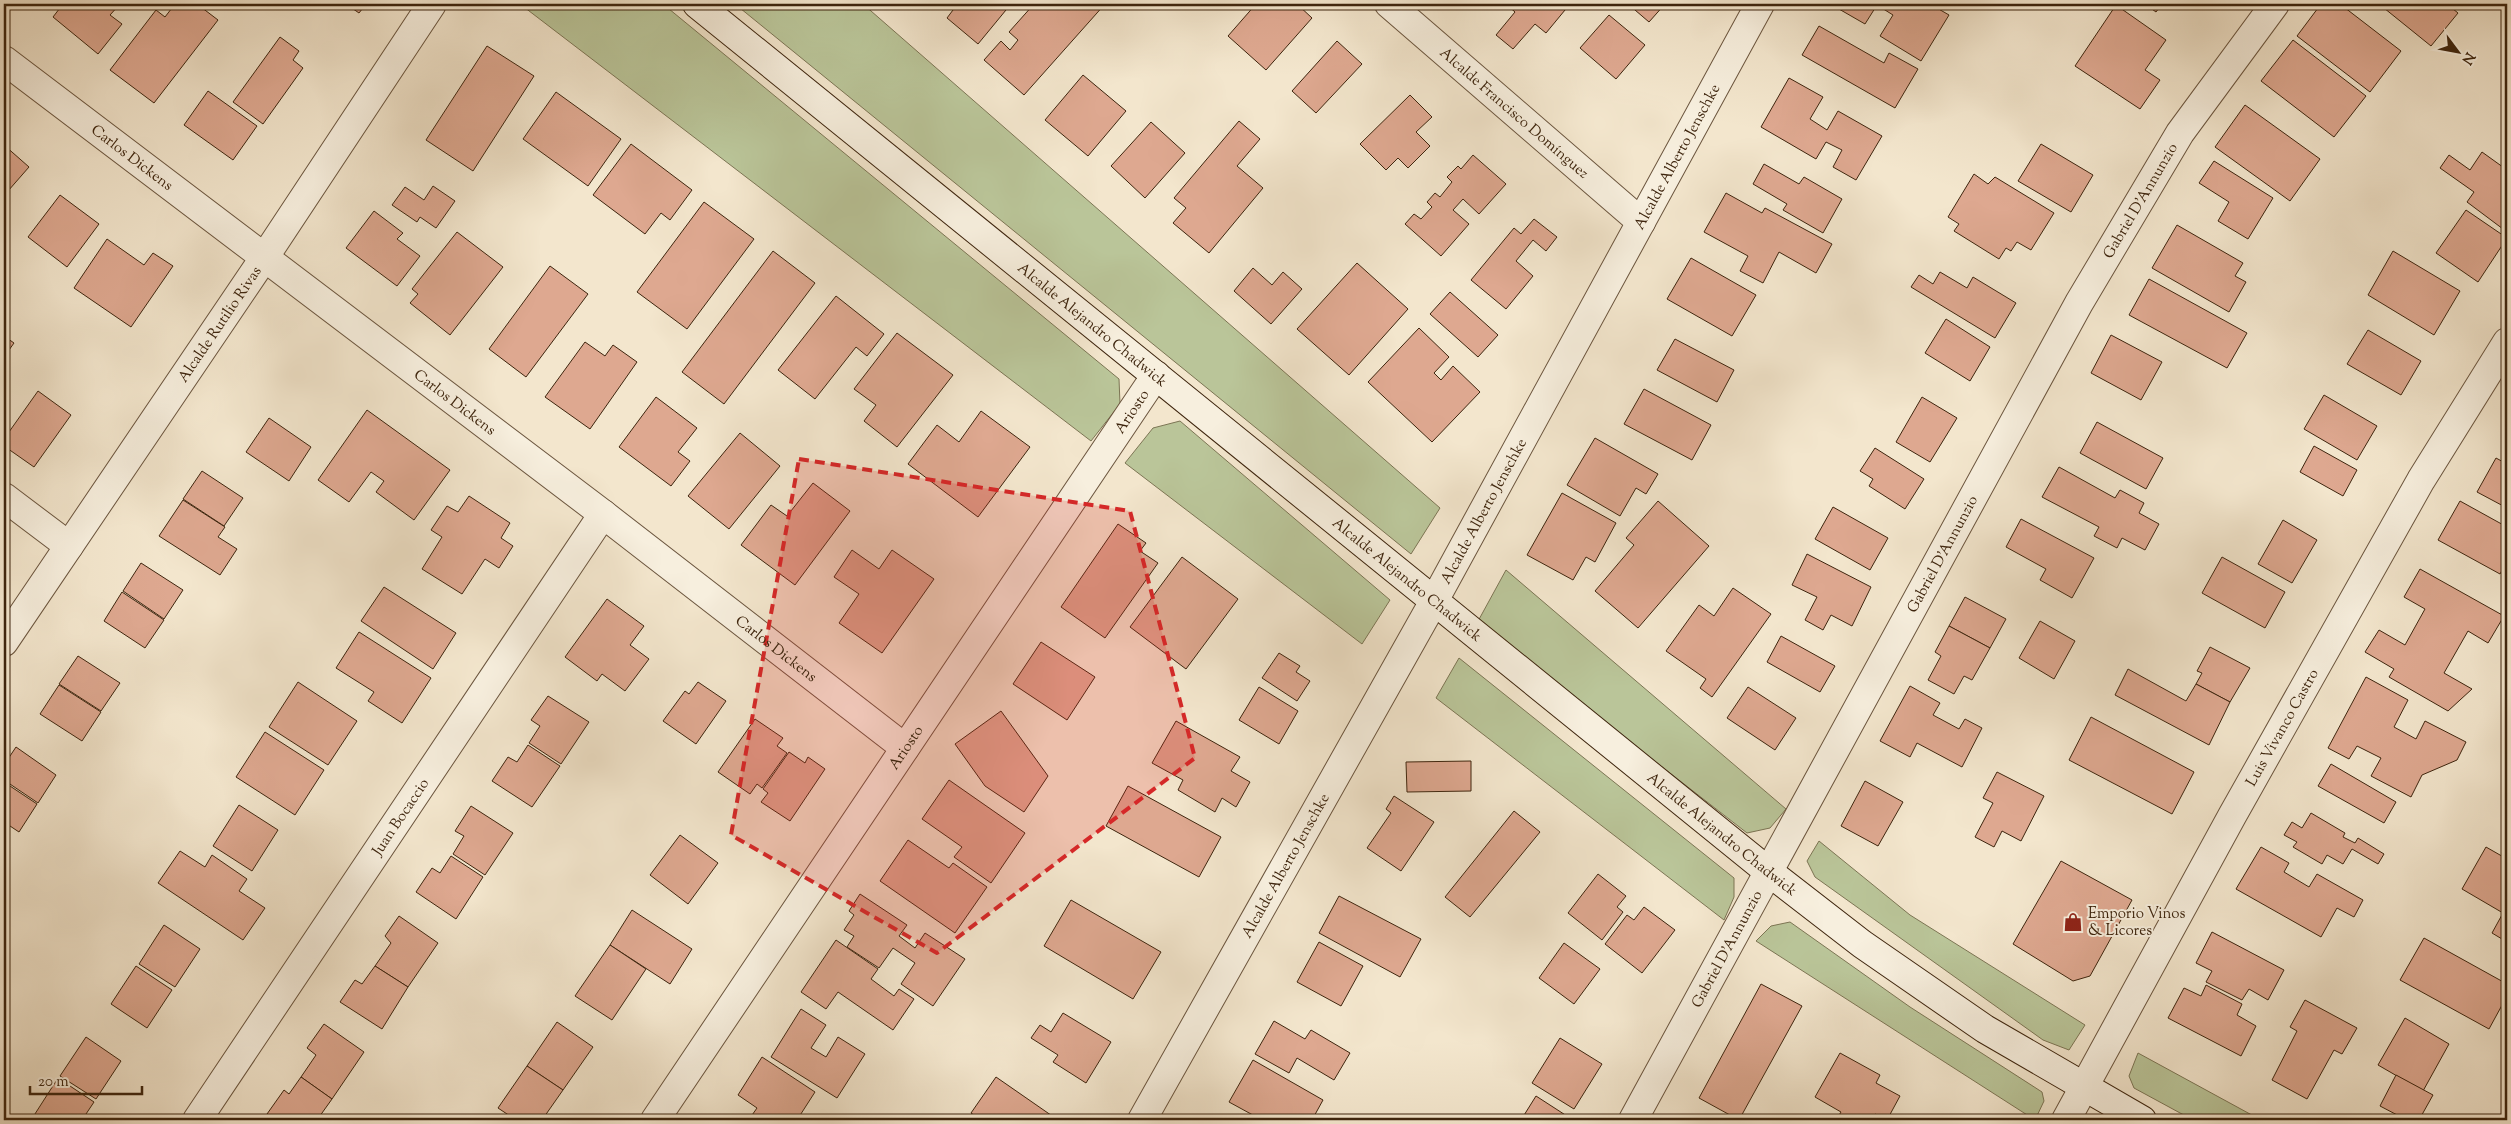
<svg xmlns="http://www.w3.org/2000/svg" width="2511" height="1124" viewBox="0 0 2511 1124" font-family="'Sorts Mill Goudy',serif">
<rect width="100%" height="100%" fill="#f3e6cd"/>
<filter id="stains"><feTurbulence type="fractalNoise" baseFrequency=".004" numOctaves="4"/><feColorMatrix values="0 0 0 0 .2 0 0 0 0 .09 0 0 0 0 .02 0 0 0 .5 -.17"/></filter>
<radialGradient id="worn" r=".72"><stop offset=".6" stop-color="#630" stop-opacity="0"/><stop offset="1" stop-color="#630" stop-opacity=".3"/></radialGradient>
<g fill="#bac599" stroke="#7c7554">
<path d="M520,4h143l456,375 1,25 -29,37z"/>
<path d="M735,4h128l577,504 -29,46z"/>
<path d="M1180,421l210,179 -28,44 -237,-181 28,-35z"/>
<path d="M1506,570l280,239 -16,19 -23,5 -270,-210z"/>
<path d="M1459,658l275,220v19l-10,23 -288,-222z"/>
<path d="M1819,841l91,74 175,110 -16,25 -26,-10 -228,-163 -8,-16z"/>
<path d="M1790,922l120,85 132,85 2,9 -9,19 -279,-179 15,-15z"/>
<path d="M2138,1053l123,67h-68l-59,-32 -5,-12z"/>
</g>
<g fill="#dea890" stroke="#3e250e">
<path d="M63,4h57l-10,11 12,9 -24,30 -45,-37z"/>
<path d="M175,4h22l21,16 -64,83 -44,-33 46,-60 9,7z"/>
<path d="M346,4h20l-7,9z"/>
<path d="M946,4h53l7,6 -28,34 -31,-26 6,-8z"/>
<path d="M1034,4h14l4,3 3,-3h50l-81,91 -40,-35 17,-19 9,9 8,-10 -9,-8z"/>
<path d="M1256,4h7l6,5 4,-5h24l15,14 -46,52 -38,-34z"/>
<path d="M1506,4h64l-24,29 -11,-9 -22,25 -17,-14 19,-23z"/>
<path d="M1628,4h37l-16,18z"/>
<path d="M1834,4h96l19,11 -28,46 -41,-25 13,-21 -16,-10 -12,19 -33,-19z"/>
<path d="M2145,4h17l-6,8z"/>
<path d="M2321,4h19l61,47 -31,41 -73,-56z"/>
<path d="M2379,4h68l11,9 -27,33z"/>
<path d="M2116,5l50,35 -21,30 15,10 -20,29 -65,-43z"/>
<path d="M1609,15l36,30 -29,34 -36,-31z"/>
<path d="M1819,26l65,37 5,-10 29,16 -23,39 -93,-53z"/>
<path d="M280,37l19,14 -6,9 10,8 -40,56 -30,-22z"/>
<path d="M2293,40l73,56 -32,41 -73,-56z"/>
<path d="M1337,41l25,23 -46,49 -24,-22z"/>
<path d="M487,46l47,30 -61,95 -47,-31z"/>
<path d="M1083,75l43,36 -38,45 -43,-36z"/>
<path d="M1789,78l34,19 -13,22 17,11 11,-19 44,25 -26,44 -23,-13 9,-17 -16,-8 -10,17 -55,-32z"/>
<path d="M208,91l49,35 -24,34 -49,-35z"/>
<path d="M556,92l65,47 -33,47 -65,-47z"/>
<path d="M1410,95l22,22 -16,15 14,14 -22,22 -10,-10 -12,12 -26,-26z"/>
<path d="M2245,105l75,54 -30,42 -75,-54z"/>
<path d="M1239,121l21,18 -23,27 26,22 -54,65 -36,-30 13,-15 -12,-10z"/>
<path d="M1151,122l34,31 -40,45 -34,-32z"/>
<path d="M631,144l61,46 -22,30 -9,-7 -16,21 -52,-39z"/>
<path d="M2041,144l52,31 -22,37 -53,-31z"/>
<path d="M4,145l25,22 -21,24 -4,-3z"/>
<path d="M2482,152l25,18v62l-40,-30 7,-10 -34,-24 9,-13 21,15z"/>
<path d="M1473,155l33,29 -27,30 -16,-15 -10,11 16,14 -28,32 -36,-32 9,-10 7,5 11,-12 -5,-5 8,-9 5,4 12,-15 -5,-5 11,-11 3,3z"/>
<path d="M2214,161l59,37 -25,41 -30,-18 11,-19 -30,-19z"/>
<path d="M1764,164l35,20 5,-7 38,22 -19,34 -40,-23 4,-6 -34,-20z"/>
<path d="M1974,174l14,10 7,-7 59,36 -23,37 -14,-8 -6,9 -5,-3 -7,11 -45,-28 5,-7 -11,-7z"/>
<path d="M433,186l22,15 -19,27 -16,-11 -3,5 -25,-17 13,-18 19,13z"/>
<path d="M1726,193l36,20 3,-5 67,36 -16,29 -37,-21 -16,31 -23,-12 8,-15 -44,-24z"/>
<path d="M60,195l39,29 -32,43 -39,-30z"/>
<path d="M704,202l50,37 -67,90 -50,-37z"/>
<path d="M2466,210l41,28 -29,44 -42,-29z"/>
<path d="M374,211l29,22 -6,6 23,17 -23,30 -51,-38z"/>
<path d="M1534,219l23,18 -11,14 -13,-11 -17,21 17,15 -27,33 -35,-29 43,-52 7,6z"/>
<path d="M2177,225l66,38 -8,13 11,6 -17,30 -77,-44z"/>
<path d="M457,232l46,35 -53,68 -40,-32 8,-9 -6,-5z"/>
<path d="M107,239l37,26 9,-12 20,13 -42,61 -57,-39z"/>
<path d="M773,251l42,32 -91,121 -42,-32z"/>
<path d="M2393,251l67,40 -26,44 -66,-40z"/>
<path d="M1691,258l65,37 -24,41 -65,-37z"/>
<path d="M1357,263l51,46 -59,66 -52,-46z"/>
<path d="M550,266l38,28 -62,83 -37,-28z"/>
<path d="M1253,268l19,17 11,-13 19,17 -31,35 -37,-33z"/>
<path d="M1940,272l27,16 6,-11 43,26 -21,35 -84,-51 8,-12 14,9z"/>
<path d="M2149,279l98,54 -20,35 -98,-53z"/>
<path d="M1450,292l48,43 -20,22 -48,-43z"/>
<path d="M836,296l48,38 -17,22 -11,-9 -41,52 -37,-29z"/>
<path d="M1946,319l44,28 -20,34 -45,-28z"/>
<path d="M1419,328l30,29 -15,16 7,7 12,-14 27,26 -48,50 -64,-60z"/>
<path d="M2368,330l53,31 -20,34 -54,-31z"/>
<path d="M897,333l56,42 -56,72 -33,-26 12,-16 -22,-16z"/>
<path d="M2111,335l51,27 -21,38 -50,-27z"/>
<path d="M4,336l10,7 -10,14z"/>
<path d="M1675,339l59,31 -17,32 -60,-32z"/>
<path d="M585,342l20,14 8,-11 24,17 -47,67 -45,-32z"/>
<path d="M1644,389l67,36 -19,35 -68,-36z"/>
<path d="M38,391l33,24 -37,52 -30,-21v-7z"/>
<path d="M2324,395l53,31 -20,34 -53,-31z"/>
<path d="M656,397l41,31 -19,24 12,9 -19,25 -52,-39z"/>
<path d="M1922,397l35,21 -27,44 -34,-20z"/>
<path d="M367,410l83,60 -36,50 -38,-28 8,-11 -13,-9 -22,30 -31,-22z"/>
<path d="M981,411l49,36 -52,70 -70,-53 29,-39 22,17z"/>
<path d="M269,418l42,29 -22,34 -43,-29z"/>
<path d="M2097,422l66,36 -17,31 -66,-36z"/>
<path d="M740,433l40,33 -51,63 -41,-33z"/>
<path d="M1595,438l63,36 -12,20 -10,-6 -16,28 -53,-31z"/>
<path d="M2314,446l43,24 -14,26 -43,-24z"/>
<path d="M1875,448l49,31 -19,30 -36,-23 4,-7 -13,-8z"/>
<path d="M2496,458l11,6v44l-30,-16z"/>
<path d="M2059,467l56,31 5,-8 24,13 -5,10 20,11 -14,26 -23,-12 -5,10 -23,-12 5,-9 -57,-30z"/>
<path d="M202,471l41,27 -19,28 -41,-27z"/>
<path d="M813,483l37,28 -55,74 -54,-40 30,-40 16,11z"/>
<path d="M1562,493l54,30 -21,39 -9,-5 -13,23 -46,-25z"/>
<path d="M469,496l41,27 -9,15 12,8 -14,22 -14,-9 -23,35 -40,-25 20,-32 -11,-7 16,-24 11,6z"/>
<path d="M183,500l42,27 -7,10 19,12 -17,26 -61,-39z"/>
<path d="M1658,501l51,45 -71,82 -43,-37 39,-46 -8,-7z"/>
<path d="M2460,501l47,26v34l-7,13 -62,-34z"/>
<path d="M1833,507l55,31 -18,32 -55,-31z"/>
<path d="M2021,519l73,39 -22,40 -32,-18 6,-11 -40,-22z"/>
<path d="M2283,520l34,20 -25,43 -34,-19z"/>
<path d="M1118,524l28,19 -6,8 18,12 -53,75 -44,-31z"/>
<path d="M852,550l27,19 13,-19 42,29 -52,74 -43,-30 20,-29 -25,-17z"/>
<path d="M1807,554l64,33 -19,39 -21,-11 -8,15 -18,-10 12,-23 -25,-12z"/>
<path d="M1182,557l56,42 -52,70 -56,-42z"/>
<path d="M2222,557l63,35 -20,36 -63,-35z"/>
<path d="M141,563l42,27 -19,29 -41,-28z"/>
<path d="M2420,569l84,47 -16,27 -20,-12 -24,42 28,16 -24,22 -59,-34 5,-8 -29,-17 14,-22 26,15 20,-36 -21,-12z"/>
<path d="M384,587l72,46 -23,36 -72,-48z"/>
<path d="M1733,588l38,26 -59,83 -12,-9 6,-9 -40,-28 33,-46 15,11z"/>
<path d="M122,592l42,28 -19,28 -41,-27z"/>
<path d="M1965,597l41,22 -16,29 -41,-22z"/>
<path d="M607,599l37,27 -14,19 19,14 -24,32 -23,-17 -5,7 -32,-24z"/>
<path d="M2040,621l35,20 -21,38 -35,-21z"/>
<path d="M1949,626l41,22 -18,32 -8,-4 -10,18 -26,-14 13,-24 -6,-4z"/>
<path d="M359,632l72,46 -29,45 -34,-22 6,-9 -38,-24z"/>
<path d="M1781,636l54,30 -15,26 -53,-30z"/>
<path d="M1041,642l54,35 -28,43 -54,-36z"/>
<path d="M2210,647l40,21 -20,34 -34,-18 6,-11 -5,-2z"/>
<path d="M1279,653l21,13 -4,6 14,9 -13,20 -35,-23z"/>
<path d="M78,656l42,27 -19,28 -42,-27z"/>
<path d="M2128,669l58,32 10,-17 34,18 -21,43 -94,-50z"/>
<path d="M2366,677l42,23 -14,27 22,12 9,-18 41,21 -9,18 -35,15 -11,22 -40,-21 10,-18 -24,-12 -8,13 -21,-11z"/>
<path d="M298,682l59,39 -29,44 -59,-38z"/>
<path d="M698,682l28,19 -30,43 -33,-23 22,-30 4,3z"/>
<path d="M59,685l42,27 -19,29 -42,-27z"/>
<path d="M1910,686l30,17 -7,12 26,14 6,-10 17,9 -20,39 -45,-24 -7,14 -30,-16z"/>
<path d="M1259,687l39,24 -19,33 -40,-24z"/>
<path d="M1748,687l48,31 -21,32 -48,-32z"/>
<path d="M548,696l41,26 -28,42 -32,-21 11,-17 -9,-6z"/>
<path d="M1001,711l47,65 -24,36 -39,-26 -30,-42z"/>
<path d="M2091,717l103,55 -22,42 -103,-54z"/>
<path d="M755,719l28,19 -6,8 10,7 -25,35 -5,-4 -7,10 -32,-22z"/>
<path d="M1176,721l64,36 -9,14 19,11 -14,25 -14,-9 -7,14 -37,-22 5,-10 -31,-17z"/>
<path d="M265,732l59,38 -29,45 -59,-38z"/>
<path d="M528,745l32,21 -28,41 -40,-26 16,-24 9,5z"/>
<path d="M16,747l40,28 -18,28 -34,-23v-15z"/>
<path d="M789,752l16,11 3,-6 17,12 -35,52 -29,-19 7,-9 -5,-4z"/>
<path d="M1471,761v30l-64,1 -1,-30z"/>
<path d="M2331,764l65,38 -12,21 -66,-37z"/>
<path d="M1997,772l47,24 -23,45 -19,-10 -8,16 -19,-10 18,-34 -10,-5z"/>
<path d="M949,780l76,53 -34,50 -37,-26 8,-10 -40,-28z"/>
<path d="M1865,781l38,21 -25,44 -37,-20z"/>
<path d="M4,782l33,22 -18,28 -15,-10z"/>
<path d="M1128,786l93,51 -22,40 -93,-51z"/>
<path d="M1394,796l40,26 -33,49 -34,-23 24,-35 -5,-4z"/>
<path d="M239,805l39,25 -26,41 -39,-25z"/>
<path d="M471,806l42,27 -28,42 -32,-21 11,-18 -9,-5z"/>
<path d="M1514,811l26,21 -70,85 -25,-20z"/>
<path d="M2311,813l34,20 -2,4 12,6 3,-5 26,16 -6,10 -26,-15 -9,15 -16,-9 -5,9 -29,-17 4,-5 -13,-7 8,-13 10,6z"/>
<path d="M680,835l38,28 -30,41 -38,-29z"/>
<path d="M908,840l41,28 4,-5 34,24 -32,46 -75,-52z"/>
<path d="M2261,847l28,16 -5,9 25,15 8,-13 46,26 -9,17 -17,-9 -16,29 -85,-48z"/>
<path d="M2486,847l21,12v83l-15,-9 11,-20 -41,-24z"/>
<path d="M180,851l25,16 7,-12 35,24 -8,12 26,17 -22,32 -85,-57z"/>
<path d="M451,856l32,21 -27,42 -40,-27 16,-24 8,5z"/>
<path d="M2061,861l71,39 -42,76 -17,5 -60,-37z"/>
<path d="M1598,874l28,22 -9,11 6,5 -21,28 -34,-27z"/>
<path d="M860,894l47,31 -8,11 16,12 10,-15 40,26 -32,47 -32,-22 14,-21 -22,-15 -14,20 -32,-21 7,-11 -10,-6 10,-15 -5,-4z"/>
<path d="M1339,896l82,43 -21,38 -81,-44z"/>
<path d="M1071,900l90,52 -28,47 -89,-53z"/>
<path d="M1644,907l31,23 -33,43 -37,-29 22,-29 7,5z"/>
<path d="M632,910l60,39 -22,35 -60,-39z"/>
<path d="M399,916l39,27 -30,44 -33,-21 16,-23 -6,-7z"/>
<path d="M164,925l36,24 -25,38 -36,-23z"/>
<path d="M2212,932l72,38 -16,30 -19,-11 -7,11 -36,-18 6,-11 -16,-8z"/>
<path d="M2424,938l83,46v12l-18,33 -89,-49z"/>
<path d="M836,940l42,29 -7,10 23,17 5,-7 15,10 -21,31 -55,-38 -12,17 -25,-17z"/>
<path d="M1319,942l44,24 -22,40 -44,-24z"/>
<path d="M1564,943l36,26 -26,35 -35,-26z"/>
<path d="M610,945l36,24 -34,51 -37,-24z"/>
<path d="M136,966l36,24 -25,38 -36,-24z"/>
<path d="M375,966l33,21 -26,42 -42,-27 15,-22 7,4z"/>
<path d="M1761,984l41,22 -63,114 -40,-22z"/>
<path d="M2206,985l36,19 -5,11 19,11 -15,30 -73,-38 16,-30 17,8z"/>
<path d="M2305,1000l52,28 -15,26 -8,-4 -27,49 -35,-19 25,-49 -7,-4z"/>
<path d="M801,1009l25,16 -15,23 15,9 12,-20 27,17 -28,44 -66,-41z"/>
<path d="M1063,1013l48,29 -25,41 -33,-21 5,-7 -27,-17 9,-13 11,7z"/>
<path d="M2405,1018l44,26 -26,47 -45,-26z"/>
<path d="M1274,1021l31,18 6,-9 39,23 -16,27 -37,-22 -8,15 -34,-19z"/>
<path d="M557,1022l36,25 -30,43 -36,-24z"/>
<path d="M324,1024l40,28 -32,47 -31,-22 15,-22 -9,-7z"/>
<path d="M86,1037l35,24 -25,38 -36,-23z"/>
<path d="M1560,1038l42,26 -28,45 -42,-26z"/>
<path d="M1840,1053l40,22 -4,8 24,13 -13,24 -12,-6 -4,6h-35l5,-8 -26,-15z"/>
<path d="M762,1057l53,35 -18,28h-43l-4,-2 7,-10 -19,-13z"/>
<path d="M1253,1060l70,40 -11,20h-50l-33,-18z"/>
<path d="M527,1066l36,24 -21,30h-26l-18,-12z"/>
<path d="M2396,1075l37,20 -14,25h-20l2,-3 -21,-11z"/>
<path d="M301,1077l31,22 -15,21h-41l-9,-6 17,-24 5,4z"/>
<path d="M996,1077l62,43h-77l-10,-7z"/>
<path d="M58,1078l36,24 -12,18h-43l-6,-3z"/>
<path d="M1536,1096l34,22 -1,2h-48z"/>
</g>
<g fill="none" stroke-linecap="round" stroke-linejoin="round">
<g stroke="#6b553e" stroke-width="30">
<g id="street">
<path id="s1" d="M1389,4l252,218"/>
<path id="s2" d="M4,60l599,454 302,234"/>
<path d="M4,497l65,49"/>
<path id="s3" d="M4,642l260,-384 168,-254"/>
<path id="s4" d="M197,1120l406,-606"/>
<path id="s5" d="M655,1120l501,-745"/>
<path id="s6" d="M1142,1120l292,-519 326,-597"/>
<path id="s7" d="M1633,1120l446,-817 101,-170 95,-129"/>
<path id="s8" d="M2066,1120l166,-304 189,-336 86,-138"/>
</g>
</g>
<g stroke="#3e250e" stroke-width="30">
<g id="secondary">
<path id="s9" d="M697,4l1072,868 93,72 123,85 157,91"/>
</g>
</g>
<use href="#street" stroke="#f7efde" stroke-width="28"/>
<use href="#secondary" stroke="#f7efde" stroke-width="28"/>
</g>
<path fill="#d62828" fill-opacity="0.2" stroke="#d62828" stroke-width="4" stroke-dasharray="10 6" stroke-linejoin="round" d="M799,459l331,52 65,247 -258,195 -206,-118z"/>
<defs>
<g id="shop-bare" transform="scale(1.5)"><path d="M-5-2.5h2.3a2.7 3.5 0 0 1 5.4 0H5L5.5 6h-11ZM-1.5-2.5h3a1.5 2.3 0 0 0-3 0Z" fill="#8f2418" stroke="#f7efde" stroke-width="2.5" paint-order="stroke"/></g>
</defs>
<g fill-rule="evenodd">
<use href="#shop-bare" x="2073" y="922"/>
</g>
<g text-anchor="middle" stroke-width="4" stroke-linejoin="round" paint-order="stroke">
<g font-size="15" fill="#3e250e" stroke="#f7efde">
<text dy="5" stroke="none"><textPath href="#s1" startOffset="166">Alcalde Francisco Domínguez</textPath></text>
<text dy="5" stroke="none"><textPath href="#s6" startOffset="1102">Alcalde Alberto Jenschke</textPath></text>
<text dy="5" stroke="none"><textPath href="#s2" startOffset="161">Carlos Dickens</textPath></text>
<text dy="5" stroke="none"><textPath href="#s7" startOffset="1050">Gabriel D'Annunzio</textPath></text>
<text dy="5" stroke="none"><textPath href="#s3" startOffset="384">Alcalde Rutilio Rivas</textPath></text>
<text dy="5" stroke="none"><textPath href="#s9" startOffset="509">Alcalde Alejandro Chadwick</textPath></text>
<text dy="5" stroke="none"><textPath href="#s2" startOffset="566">Carlos Dickens</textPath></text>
<text dy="5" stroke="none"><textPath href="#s5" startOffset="854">Ariosto</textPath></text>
<text dy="5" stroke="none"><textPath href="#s6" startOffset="698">Alcalde Alberto Jenschke</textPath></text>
<text dy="5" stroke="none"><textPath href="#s7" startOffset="645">Gabriel D'Annunzio</textPath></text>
<text dy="5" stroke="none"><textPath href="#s9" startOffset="914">Alcalde Alejandro Chadwick</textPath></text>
<text dy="5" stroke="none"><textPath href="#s2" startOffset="971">Carlos Dickens</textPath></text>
<text dy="5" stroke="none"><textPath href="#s8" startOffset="448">Luis Vivanco Castro</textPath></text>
<text dy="5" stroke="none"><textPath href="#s5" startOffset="449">Ariosto</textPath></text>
<text dy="5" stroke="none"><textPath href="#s4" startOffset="365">Juan Bocaccio</textPath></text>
<text dy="5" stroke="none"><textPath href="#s9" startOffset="1319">Alcalde Alejandro Chadwick</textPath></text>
<text dy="5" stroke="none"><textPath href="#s6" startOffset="292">Alcalde Alberto Jenschke</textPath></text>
<text dy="5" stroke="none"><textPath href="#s7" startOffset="195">Gabriel D'Annunzio</textPath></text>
</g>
<g font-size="15" fill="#3e250e" stroke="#f7efde" text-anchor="start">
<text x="2088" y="918">Emporio Vinos<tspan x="2088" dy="17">&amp; Licores</tspan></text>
</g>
</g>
<rect width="2511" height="1124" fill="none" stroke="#f3e6cd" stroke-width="20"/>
<rect x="5" y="5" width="2501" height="1114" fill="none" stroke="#3e250e" stroke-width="2.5"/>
<rect x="10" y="10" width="2491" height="1104" fill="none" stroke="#3e250e"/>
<g transform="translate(2458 52) rotate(122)" stroke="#f7efde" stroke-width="4" paint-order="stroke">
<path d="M0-4L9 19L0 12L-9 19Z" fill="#3e250e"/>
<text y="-8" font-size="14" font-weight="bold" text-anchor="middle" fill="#3e250e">N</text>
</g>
<path d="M30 1086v8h112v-8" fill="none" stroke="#3e250e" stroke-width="2.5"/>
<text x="38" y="1086" font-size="15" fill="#3e250e" stroke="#f7efde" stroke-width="4" paint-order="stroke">20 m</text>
<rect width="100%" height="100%" filter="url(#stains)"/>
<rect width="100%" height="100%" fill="url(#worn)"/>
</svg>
